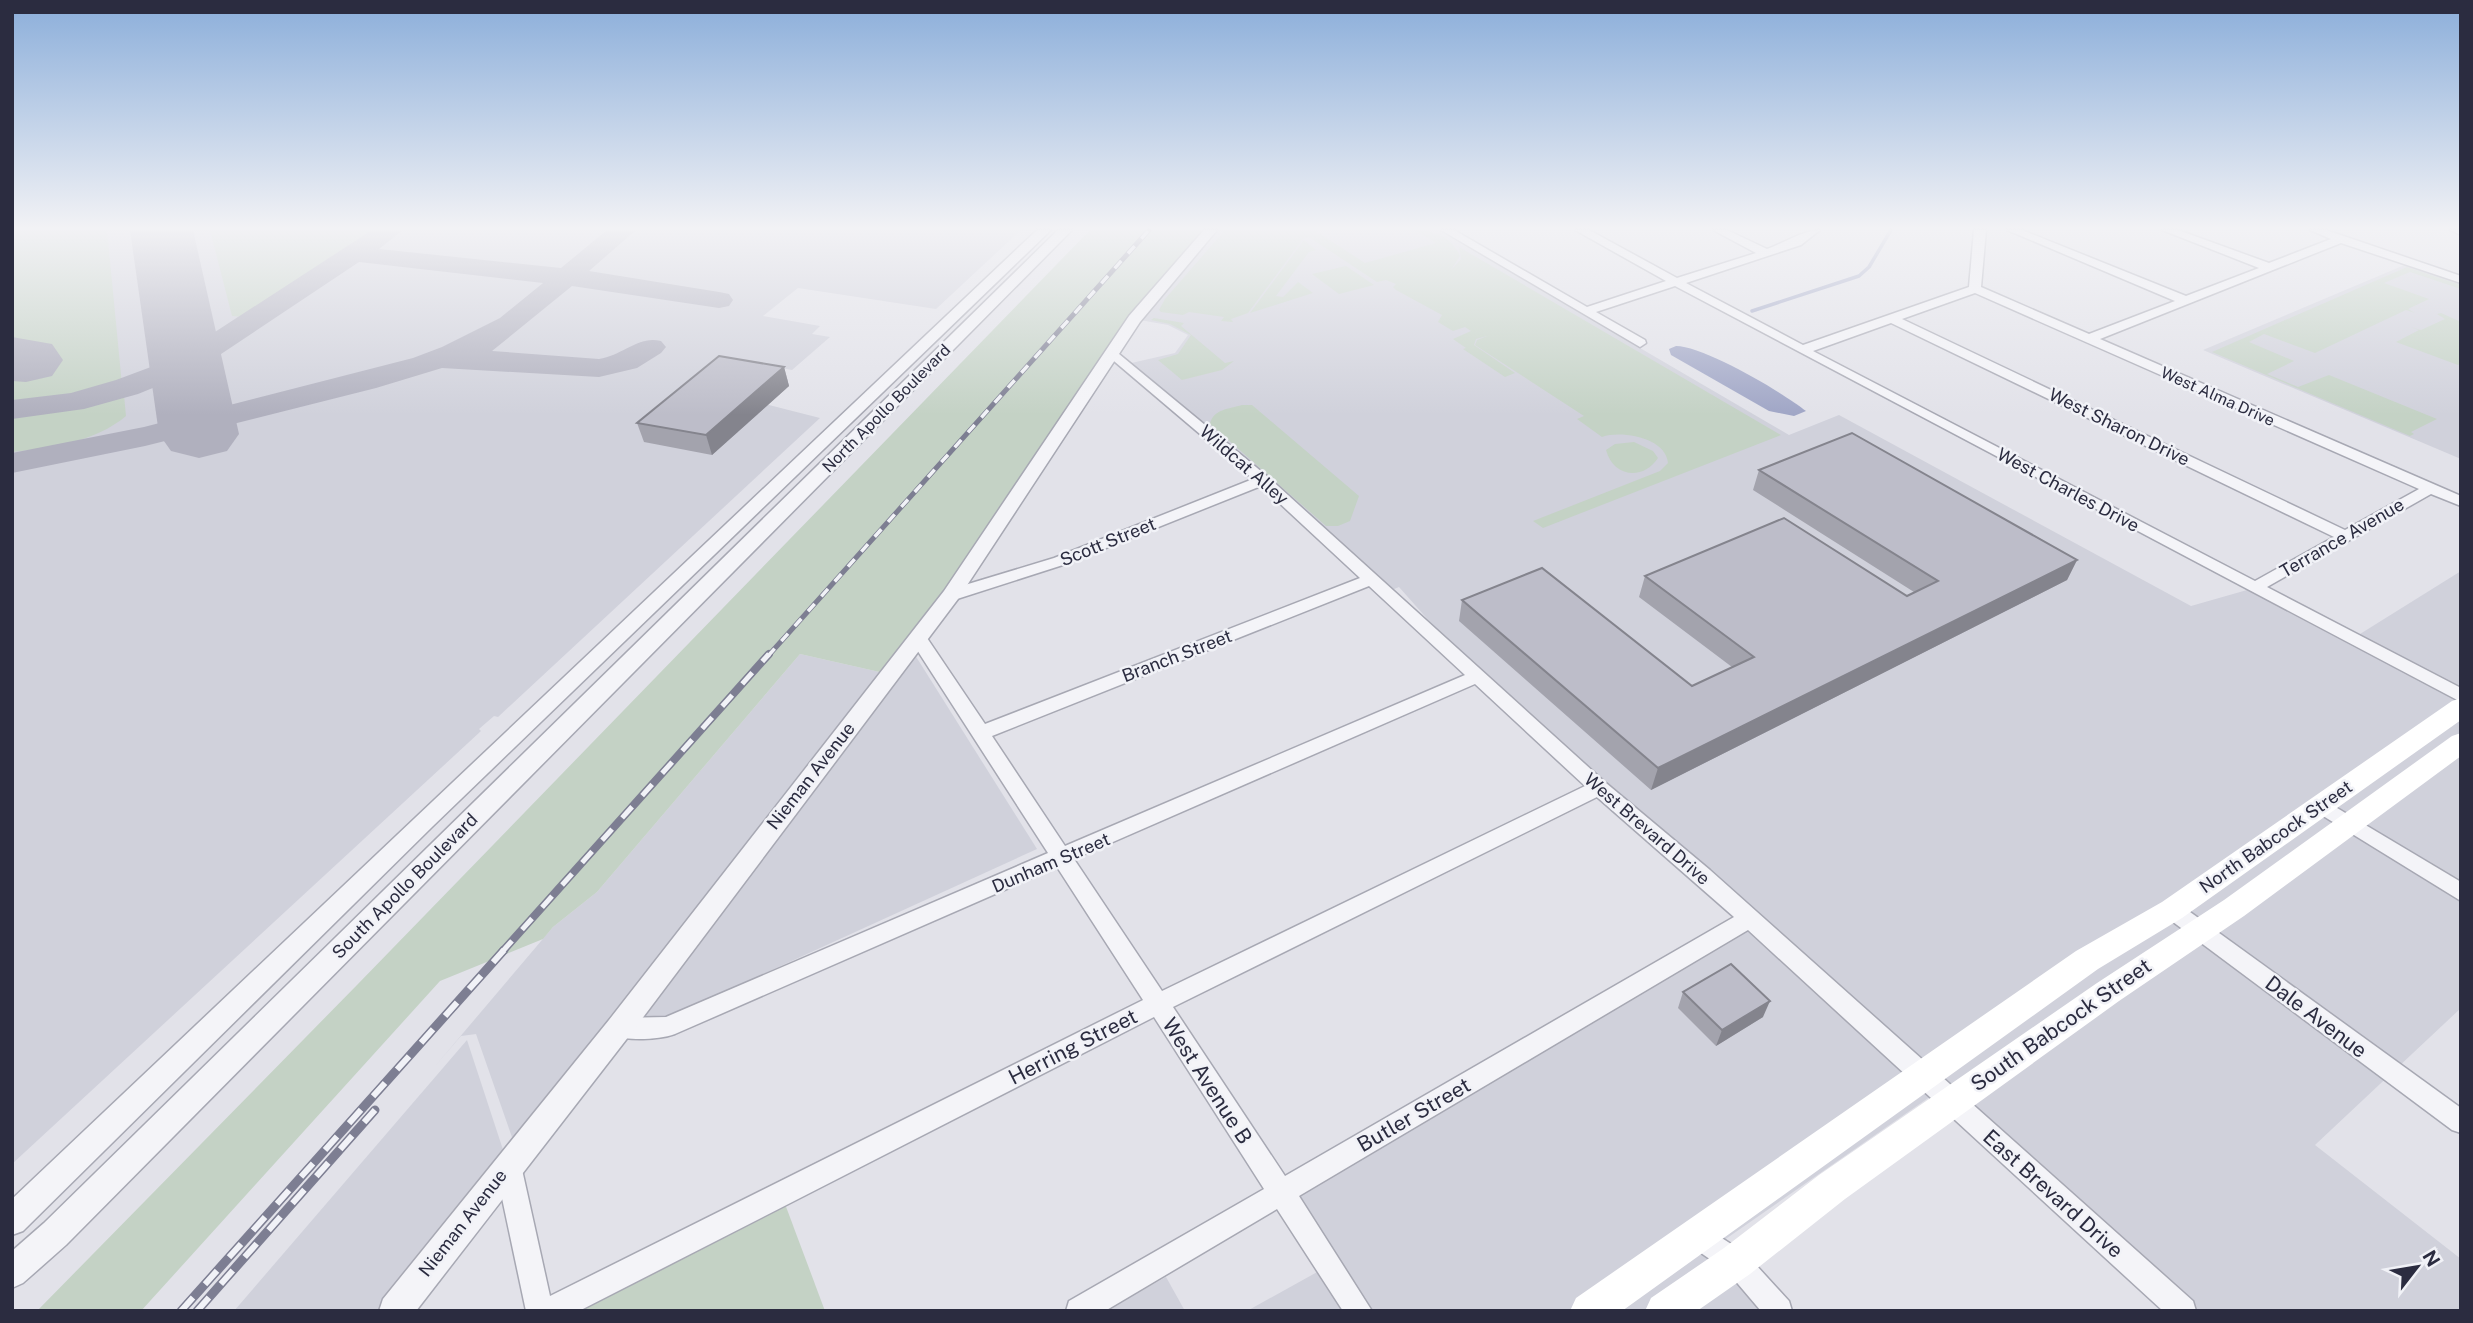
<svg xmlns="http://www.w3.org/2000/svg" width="2473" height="1323" viewBox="0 0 2473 1323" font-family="'Public Sans',sans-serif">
<rect width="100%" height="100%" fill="#e2e2e9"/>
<g fill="#d0d1db">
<path d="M12,230h1009l-85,79 -138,-21 -35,28 57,10 -8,8 18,3 -38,33 -49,-9 26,44 51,13 -322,299 -4,-1 -15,13 2,2 -469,433z"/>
<path d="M1211,230h227l351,205 50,-20 352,191 63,-18 98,51 109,-68v437l-146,137 146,114v52h-278l-249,-217 -217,151 54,66h-524l81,-45 -48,-73 468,-274 -270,-243 -79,-89 -12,5 -260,-228 48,-11 13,-18 -20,-10 -34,-6z"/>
<path d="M2407,264l54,17v178l-258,-109z"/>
<path d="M800,654l84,19 -370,470 -38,-109 -15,2 -25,29 117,-138 44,-35z"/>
<path d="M915,655l122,194 -370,169 -31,1z"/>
<path d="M467,1040l41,125 -113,146h-161z"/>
<path d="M1166,1277l19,34h-80z"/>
</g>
<g fill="#c4d2c5">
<path d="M12,230h95l15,155 -56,15 -54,8v-40l30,-17 -30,-3z"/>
<path d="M210,230h171l-125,82 -12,5 -12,-1z"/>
<path d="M1090,230h116l-261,363 -4,1 1,2 -58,77 -84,-19 -203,238 -44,35 -10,12 -103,42 -299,330h-104l320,-326z"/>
<path d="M1225,230h89l51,33 71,-20 -21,-13c19,0 37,7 45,26l-9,14 10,-11 -2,-12 322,188 -238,93 -10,-7 127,-50 8,-8c-2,-25 -46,-33 -66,-26l-25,-18 7,-3 -109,-71 2,-5 10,-4 -11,3 -2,6 41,28 -10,4 -42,-28 3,-1 -13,-9 18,-8 -6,-4 -12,4 -15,-9 4,-7 -46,-25 -3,-3 3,-3 -10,-4 -9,2 -68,-45 -6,2 -55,74 -17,6 2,3 -12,-1 3,-4 -35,-5 -6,3 -22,-3 -2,-2 6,-11z"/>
<path d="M1304,240l12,10 -7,2 -33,44 7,1 15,-15 15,11 -63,20z"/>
<path d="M1346,266l28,19 -35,9 -27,-20z"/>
<path d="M2407,267l54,18v4l-51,-17 -26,11 45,16 -21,10 7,4 -9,-3 -91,43 -51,-19 -15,8 45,19 -27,13 31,13 31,-12 108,44 -26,13 3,2 -4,2 -198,-84z"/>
<path d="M2441,313l20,9v41l-3,2 -62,-23 23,-12 -9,-3 11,3 24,-11 -8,-5z"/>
<path d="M1154,318l30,5 -3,3 44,37 9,-2 -12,9 -40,10 -24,-20 20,-6 13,-19 -21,-11 -19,-4z"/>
<path d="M124,395l2,21c-31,26 -75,32 -114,36v-34z"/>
<path d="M1242,405h10l107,91 -9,25 -12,5h-12l-116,-102c3,-15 19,-15 32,-19z"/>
<path d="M1634,442l19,9 5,7c-15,23 -45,19 -52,-8l9,-6z"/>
<path d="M785,1204l40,107h-249z"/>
</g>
<path fill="#a0a6c6" d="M1676,346c28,0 106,46 130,65l-12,5 -25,-5 -98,-56 -2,-6z"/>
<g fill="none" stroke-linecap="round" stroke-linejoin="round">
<path stroke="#a0a6c6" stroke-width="3.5" d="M1752,311l107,-35 10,-9 22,-37"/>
<path fill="#b0b0be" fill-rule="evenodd" d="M372,230h31l-24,19 182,19 46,-38h29l-47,41 130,21 10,2 4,6 -4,6 -10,2 -147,-22 -80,65 107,8c24,-4 40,-24 62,-18l5,6 -5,6 -24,15 -38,9 -157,-9 -66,20 -231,58 -133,27v-20l132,-26 269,-69 29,-11 58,-29 43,-35 -184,-21 -162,108 -59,24 -54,15 -72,10v-19l59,-7 45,-13 59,-22z"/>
<g fill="#b0b0be" fill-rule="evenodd">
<path d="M130,230h63l46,204 -12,17 -28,7 -28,-7 -12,-17z"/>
<path d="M12,337l40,7 11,16 -11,16 -26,6 -14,-1z"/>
</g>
<g stroke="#a7a8b3" stroke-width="3">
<g id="minor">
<path d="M1441,230h13l133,77 79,-26 -91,-51h14l88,48 79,-25 -43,-23h14l40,19c17,-6 37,-19 53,-19l-19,15 -115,38 117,62 166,-58 5,-57h12l-5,57 108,47 86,-33 -168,-71h15l164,66 73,-28 -97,-38h16l91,33 62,-24 -21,-9h16l135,46v7l-120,-40 -241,96 361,157v10l-30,-12 -164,93 194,101v14l-786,-416 -79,26 49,28 1,3 -6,4zM1975,293l444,196 -74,41 -443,-211zM1891,323l443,214 -79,44 -442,-230z"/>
<path d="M2450,230h11v5z"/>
<path d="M1113,349l155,128 338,306 104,87 483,431 3,10h-33l-415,-381 -449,266 73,115h-29l-66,-102 -172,102h-39l3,-10 195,-112 -110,-172 -575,294h-53l-31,-146 4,-8 9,-4 9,4 4,8 29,131 593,-296 -86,-133 -382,167c-17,6 -47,7 -64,1l-3,-7 3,-7 8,-3 47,-1 382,-164 -138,-214 3,-4h12l60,89 375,-146 -99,-92 -195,78 -109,35h-12l-2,-4 2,-4 109,-33 199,-79 -145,-123 -1,-3zM1369,586l96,89 -400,171 -73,-110zM1475,684l110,102 -423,205 -88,-132zM1597,797l137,120 -449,259 -112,-169z"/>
<path d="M2322,799l139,83v19l-146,-90 -3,-5 3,-5z"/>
<path d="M2172,902l7,2 282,204v25l-9,-3 -287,-214 -4,-6 4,-6z"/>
<path d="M1697,1222l48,31 44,48 3,10h-31l-34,-40 -39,-27 -4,-9 4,-9z"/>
</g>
</g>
<g stroke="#a7a8b3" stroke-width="3">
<g id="tertiary">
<path d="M1037,230h14l-619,597 -409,404 -11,4v-36z"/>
<path d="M1058,230h14l-1006,1015 -43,38 -11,5v-37l32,-28z"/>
<path d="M1204,230h13l-77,92 -182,277 -329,437 -213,275h-37l4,-12 226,-279 335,-429 185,-275z"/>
</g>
</g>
<use href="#minor" fill="#f4f4f8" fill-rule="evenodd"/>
<use href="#tertiary" fill="#f4f4f8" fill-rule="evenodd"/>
<g fill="#fff" fill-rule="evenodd">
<path d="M2461,698v22l-279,198 -84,51 -476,342h-52l6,-13 500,-347 86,-49 290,-201z"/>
<path d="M2461,733v23l-217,160 -125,85 -274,198 -95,75 -53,37h-52l6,-13 73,-50 95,-73 278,-192 127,-83 228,-164z"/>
</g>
<g stroke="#7d7e92" stroke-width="5">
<path id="rail-far2" d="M768,656l381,-426"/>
</g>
<g stroke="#7d7e92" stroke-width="8">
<path id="rail-far1" d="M502,952l267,-298"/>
</g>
<g stroke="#7d7e92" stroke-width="9">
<g id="rail">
<path d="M181,1311l323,-361"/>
<path d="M197,1311l178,-201"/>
</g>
</g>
<use href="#rail-far2" stroke="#f1f2f7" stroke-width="3.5" stroke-dasharray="10" stroke-linecap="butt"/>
<use href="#rail-far1" stroke="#f1f2f7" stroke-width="5" stroke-dasharray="15" stroke-linecap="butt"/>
<use href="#rail" stroke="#f1f2f7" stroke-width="6" stroke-dasharray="18" stroke-linecap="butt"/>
</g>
<g fill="#a3a3ad">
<path d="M784,367l5,19 -77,69 -68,-13 -7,-19z"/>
<path d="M1759,470l318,90 -10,20 -416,210 -192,-169 3,-21 230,86 40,-19 -93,-70 6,-21 262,20 7,-4 -161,-102z"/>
<path d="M1683,992l80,25 -47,29 -38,-38z"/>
</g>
<g fill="#84848d">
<path d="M784,367l5,19 -77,69 -6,-20z"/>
<path d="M2077,560l-10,20 -416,210 7,-22z"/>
<path d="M1770,1001l-7,16 -47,29 6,-16z"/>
</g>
<g fill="#bdbdc9" stroke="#84848d" stroke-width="2">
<path d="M719,356l65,11 -78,68 -69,-12z"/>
<path d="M1852,433l225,127 -419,208 -196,-168 80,-32 150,118 62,-29 -109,-81 139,-58 123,78 31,-15 -179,-111z"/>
<path d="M1731,964l39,37 -48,29 -39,-38z"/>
</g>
<linearGradient id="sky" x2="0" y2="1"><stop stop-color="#8baeda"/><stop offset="0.55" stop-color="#f2f2f5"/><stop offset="1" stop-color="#f2f2f5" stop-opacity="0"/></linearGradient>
<rect width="2473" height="415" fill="url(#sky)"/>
<g text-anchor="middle" stroke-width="5" stroke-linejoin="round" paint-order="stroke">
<g font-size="16" fill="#2b2c40" stroke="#f1f2f7">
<text transform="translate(2218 396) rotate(24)" y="6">West Alma Drive</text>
<text transform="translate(886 408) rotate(-45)" y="6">North Apollo Boulevard</text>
</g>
<g font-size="18" fill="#2b2c40" stroke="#f1f2f7">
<text transform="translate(2119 427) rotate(26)" y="6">West Sharon Drive</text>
<text transform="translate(1244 465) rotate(41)" y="6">Wildcat Alley</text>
<text transform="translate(2068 490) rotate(28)" y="6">West Charles Drive</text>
<text transform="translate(2342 538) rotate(-30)" y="6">Terrance Avenue</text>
<text transform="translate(1108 542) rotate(-22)" y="6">Scott Street</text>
<text transform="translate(1177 656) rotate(-21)" y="6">Branch Street</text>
<text transform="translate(811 776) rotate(-52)" y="6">Nieman Avenue</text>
<text transform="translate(1647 829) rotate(41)" y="6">West Brevard Drive</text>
<text transform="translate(2276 837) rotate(-35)" y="6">North Babcock Street</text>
<text transform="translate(1051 863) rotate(-23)" y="6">Dunham Street</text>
<text transform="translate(405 886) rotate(-45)" y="6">South Apollo Boulevard</text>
<text transform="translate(463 1223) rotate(-52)" y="6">Nieman Avenue</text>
</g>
<g font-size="21" fill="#2b2c40" stroke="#f1f2f7">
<text transform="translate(2316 1017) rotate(37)" y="7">Dale Avenue</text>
<text transform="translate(2061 1025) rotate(-35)" y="7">South Babcock Street</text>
<text transform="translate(1073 1047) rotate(-27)" y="7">Herring Street</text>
<text transform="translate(1207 1081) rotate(57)" y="7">West Avenue B</text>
<text transform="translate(1414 1115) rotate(-30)" y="7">Butler Street</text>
<text transform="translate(2053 1194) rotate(42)" y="7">East Brevard Drive</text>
</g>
</g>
<rect width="2473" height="1323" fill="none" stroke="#2b2c40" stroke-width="28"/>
<g transform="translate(2417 1267) rotate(59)" stroke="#f1f2f7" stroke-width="5" paint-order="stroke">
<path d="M0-5L12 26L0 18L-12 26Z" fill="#2b2c40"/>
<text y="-10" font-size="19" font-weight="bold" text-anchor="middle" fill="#2b2c40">N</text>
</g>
</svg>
